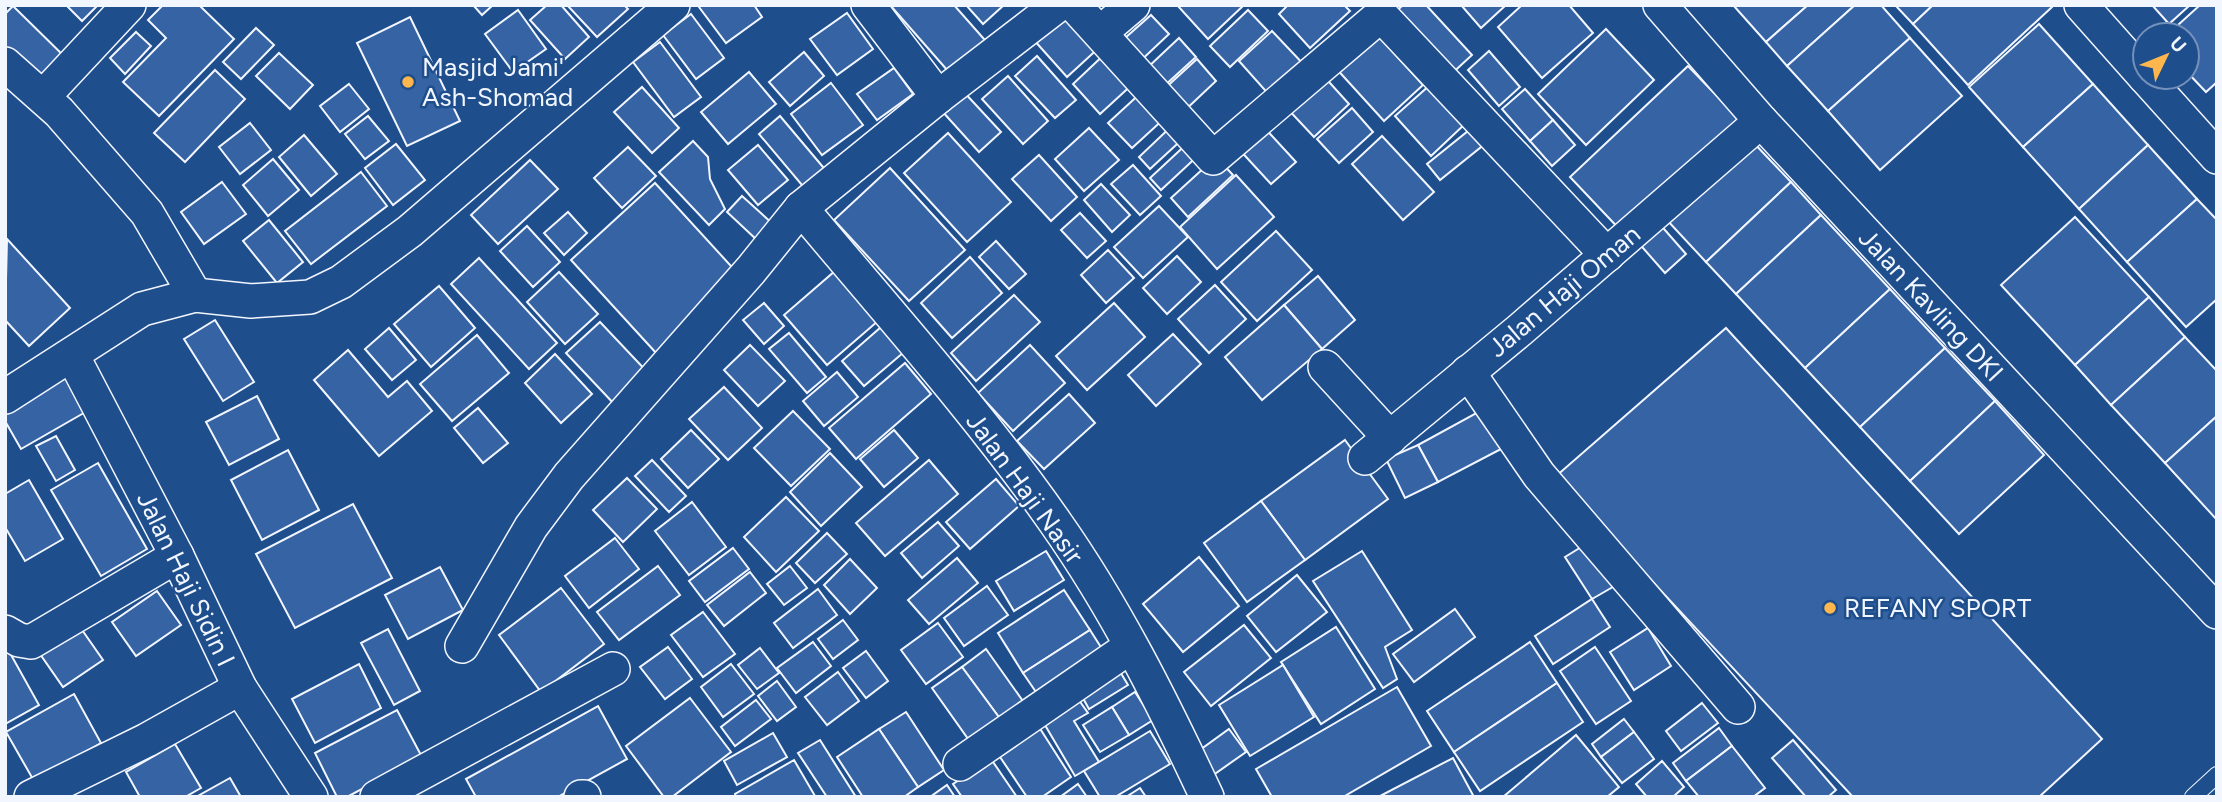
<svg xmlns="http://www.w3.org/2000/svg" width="2222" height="802" viewBox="0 0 2222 802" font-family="Figtree,sans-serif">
<rect width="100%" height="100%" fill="#1f4e8c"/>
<g fill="#3563a3" stroke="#f2f6ff" stroke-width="2">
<path d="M66,5h32l-16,16z"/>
<path d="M163,5h36l35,34 -75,77 -36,-34 43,-44 -18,-18z"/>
<path d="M473,5h20l-11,10z"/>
<path d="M547,5h14l28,32 -24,22 -35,-39z"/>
<path d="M567,5h57l4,4 -31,28z"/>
<path d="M702,5h52l8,12 -36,26 -27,-36z"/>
<path d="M890,5h64l37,42 -36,32z"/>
<path d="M966,5h38l-21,19z"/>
<path d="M1177,5h67l-36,34z"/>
<path d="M1288,5h56l6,6 -40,37 -31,-34z"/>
<path d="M1403,5h23l46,50 -25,23 -57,-61z"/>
<path d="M1461,5h45l-25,23z"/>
<path d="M1522,5h47l24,28 -51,45 -44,-51z"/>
<path d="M1733,5h75l-42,37z"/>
<path d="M1808,5h47l-68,61 -21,-24z"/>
<path d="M1855,5h26l29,33 -82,73 -41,-45z"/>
<path d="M1895,5h38l-20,19z"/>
<path d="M1933,5h118l1,2 -84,78 -55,-61z"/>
<path d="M2152,5h38l-21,19z"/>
<path d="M2200,5h17v77l-11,10 -19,-20v-37h-20z"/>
<path d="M13,6l56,55 -24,24 -40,-39v-32z"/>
<path d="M1069,7l34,37 -36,33 -34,-38z"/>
<path d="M518,10l28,39 -33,23 -28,-38z"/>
<path d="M1248,10l20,21 -38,36 -20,-21z"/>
<path d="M847,13l26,36 -36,26 -27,-36z"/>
<path d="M691,14l33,44 -28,21 -33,-44z"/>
<path d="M1151,15l18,19 -34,32 -19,-20z"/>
<path d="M410,17l50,104 -53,25 -50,-103z"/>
<path d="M2039,24l54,60 -70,63 -54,-60z"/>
<path d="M256,28l18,17 -33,34 -18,-17z"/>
<path d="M1372,29l51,56 -39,36 -51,-56z"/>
<path d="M1606,29l48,51 -68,65 -48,-51z"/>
<path d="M1272,31l35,37 -34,31 -34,-38z"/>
<path d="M136,32l15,14 -26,28 -15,-16z"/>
<path d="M1179,38l17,19 -33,30 -17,-18z"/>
<path d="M1910,38l52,58 -82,74 -52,-59z"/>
<path d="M660,42l41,55 -27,20 -41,-55z"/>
<path d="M1108,51l28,30 -36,33 -27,-30z"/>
<path d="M1489,51l31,36 -21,19 -31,-36z"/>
<path d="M804,52l20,24 -34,30 -21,-24z"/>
<path d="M279,53l34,32 -23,24 -34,-33z"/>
<path d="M1037,56l39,44 -21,18 -40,-42z"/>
<path d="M1197,59l19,22 -34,32 -20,-22z"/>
<path d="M1688,66l55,57 -118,112 -55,-58z"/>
<path d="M894,68l19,26 -36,26 -20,-26z"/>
<path d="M215,70l30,29 -60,63 -31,-29z"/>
<path d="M749,72l27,32 -48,40 -27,-32z"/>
<path d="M1320,72l29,32 -35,33 -30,-32z"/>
<path d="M1008,76l40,45 -25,23 -41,-45z"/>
<path d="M831,83l32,42 -41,30 -31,-41z"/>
<path d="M349,84l20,25 -29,23 -20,-26z"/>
<path d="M2093,84l55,61 -69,64 -56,-62z"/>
<path d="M1430,85l36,38 -35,33 -36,-40z"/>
<path d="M642,87l37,41 -27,25 -38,-41z"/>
<path d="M1525,89l28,31 -23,21 -28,-32z"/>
<path d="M962,90l39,42 -22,20 -38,-42z"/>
<path d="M1144,90l23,26 -35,32 -24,-25z"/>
<path d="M1352,108l21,24 -34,31 -22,-24z"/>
<path d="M368,116l21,25 -24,18 -20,-25z"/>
<path d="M780,116l48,57 -21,18 -48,-57z"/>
<path d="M1553,120l22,25 -23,21 -22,-25z"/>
<path d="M1177,121l11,13 -38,35 -11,-12z"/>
<path d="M250,123l21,27 -31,24 -21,-27z"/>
<path d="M1260,123l36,39 -25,22 -35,-38z"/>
<path d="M1478,123l13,16 -51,41 -13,-16z"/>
<path d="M1089,128l30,32 -35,31 -29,-32z"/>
<path d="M948,133l63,69 -44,40 -63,-69z"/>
<path d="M304,135l33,39 -26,22 -32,-39z"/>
<path d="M1382,136l52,56 -31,28 -51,-56z"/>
<path d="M1192,139l11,12 -42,39 -11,-12z"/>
<path d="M1751,140l40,42 -85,80 -40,-43z"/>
<path d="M693,141l15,16 2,22 15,30 -16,16 -50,-53z"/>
<path d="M396,144l29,36 -32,25 -28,-37z"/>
<path d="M758,145l30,35 -30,25 -30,-35z"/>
<path d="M2148,145l49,54 -70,63 -48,-53z"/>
<path d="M628,147l28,29 -34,32 -28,-30z"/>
<path d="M1039,155l38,42 -26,24 -39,-42z"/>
<path d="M1216,157l17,18 -45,42 -17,-19z"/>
<path d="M273,159l26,31 -31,26 -25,-31z"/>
<path d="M530,160l28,29 -60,55 -27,-29z"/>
<path d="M1133,165l28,31 -21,19 -29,-31z"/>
<path d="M890,168l75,82 -56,51 -75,-81z"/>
<path d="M361,172l26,34 -76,58 -26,-33z"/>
<path d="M1236,175l38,42 -57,52 -37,-42z"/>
<path d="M222,182l24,32 -42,30 -23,-32z"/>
<path d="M1791,182l30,33 -85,79 -30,-32z"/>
<path d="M655,183l86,94 -84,77 -86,-94z"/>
<path d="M1101,184l29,31 -18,17 -28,-32z"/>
<path d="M742,196l32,29 -16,16 -31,-29z"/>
<path d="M2197,199l20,21v79l-31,28 -59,-65z"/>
<path d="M1159,206l29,31 -45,41 -29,-31z"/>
<path d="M568,212l19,21 -23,22 -20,-22z"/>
<path d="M1080,213l26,28 -19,17 -26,-28z"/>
<path d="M1821,215l69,74 -85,79 -69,-74z"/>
<path d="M2075,217l74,80 -74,68 -74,-80z"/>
<path d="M269,220l34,42 -26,21 -34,-42z"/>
<path d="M1657,221l29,33 -21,19 -29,-33z"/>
<path d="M527,226l33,36 -27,25 -33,-36z"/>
<path d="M1276,231l36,39 -55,51 -36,-39z"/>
<path d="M7,239l63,69 -41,38 -24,-26z"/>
<path d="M996,241l30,33 -17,15 -30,-32z"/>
<path d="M1108,250l26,28 -28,25 -25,-28z"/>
<path d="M1177,256l24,26 -34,32 -24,-26z"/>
<path d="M970,257l32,36 -50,45 -31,-35z"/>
<path d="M479,258l78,85 -28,26 -78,-85z"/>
<path d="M835,271l43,50 -51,44 -43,-50z"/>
<path d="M559,272l39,42 -33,30 -38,-42z"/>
<path d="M1318,276l37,44 -33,29 -38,-44z"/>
<path d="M1215,285l31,34 -37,34 -31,-34z"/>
<path d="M439,286l36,42 -44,39 -37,-43z"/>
<path d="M1890,289l55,59 -85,79 -55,-59z"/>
<path d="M1014,295l26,27 -64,59 -25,-28z"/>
<path d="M2149,297l36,40 -74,68 -36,-40z"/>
<path d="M764,303l20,23 -20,18 -21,-24z"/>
<path d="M1114,303l31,34 -58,53 -31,-34z"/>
<path d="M1284,305l38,44 -60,51 -37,-43z"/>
<path d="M215,320l39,62 -31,19 -39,-62z"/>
<path d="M888,321l22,26 -46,39 -22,-25z"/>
<path d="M600,322l51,54 -34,31 -51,-54z"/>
<path d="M389,328l27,32 -24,20 -27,-31z"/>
<path d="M1726,328l376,411 -63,58h-186l-298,-320z"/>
<path d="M789,333l37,44 -19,16 -38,-44z"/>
<path d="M1173,334l28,30 -45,42 -28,-31z"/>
<path d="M477,335l32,38 -57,48 -32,-37z"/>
<path d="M2185,337l32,34v45l-52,47 -54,-58z"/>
<path d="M750,345l35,36 -27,25 -34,-36z"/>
<path d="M1030,345l35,38 -52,48 -35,-38z"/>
<path d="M1945,348l50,53 -85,80 -50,-54z"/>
<path d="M348,350l40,47 19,-16 25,30 -53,45 -65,-76z"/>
<path d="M555,354l37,40 -31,29 -36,-40z"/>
<path d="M905,363l26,31 -75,65 -27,-31z"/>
<path d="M75,370l21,36 -75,43 -16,-28v-10z"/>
<path d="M837,372l21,25 -34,29 -21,-25z"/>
<path d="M724,387l38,41 -34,32 -39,-41z"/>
<path d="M1069,394l26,29 -51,46 -27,-28z"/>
<path d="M257,396l22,43 -50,26 -23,-43z"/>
<path d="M1995,401l49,54 -85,79 -49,-53z"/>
<path d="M478,408l30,35 -25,20 -29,-35z"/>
<path d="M793,411l37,38 -39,37 -37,-38z"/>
<path d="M1480,411l21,38 -63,33 -20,-37z"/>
<path d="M2217,416v104l-52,-57z"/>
<path d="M691,430l28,29 -31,29 -27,-29z"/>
<path d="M894,430l24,28 -34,29 -24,-28z"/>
<path d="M56,436l19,34 -19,11 -20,-35z"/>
<path d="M1345,440l43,59 -83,61 -44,-59z"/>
<path d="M1418,445l20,37 -33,16 -19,-39z"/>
<path d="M288,450l31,60 -57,30 -31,-60z"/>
<path d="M830,453l32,34 -41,39 -31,-34z"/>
<path d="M652,460l34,36 -17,16 -34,-36z"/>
<path d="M929,460l29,34 -73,62 -29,-33z"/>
<path d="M98,463l49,86 -46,27 -50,-86z"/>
<path d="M627,478l30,31 -34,33 -30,-32z"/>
<path d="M996,479l23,27 -49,43 -24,-27z"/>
<path d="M29,480l34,59 -38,22 -20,-34v-33z"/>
<path d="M786,497l33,34 -43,41 -32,-35z"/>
<path d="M1261,501l44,59 -58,42 -43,-59z"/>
<path d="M692,502l34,45 -37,28 -34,-44z"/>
<path d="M353,504l39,74 -97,50 -39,-74z"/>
<path d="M938,522l21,24 -37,32 -21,-25z"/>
<path d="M827,533l20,21 -32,29 -19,-20z"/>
<path d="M615,538l24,31 -50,39 -24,-32z"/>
<path d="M1591,541l27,43 -26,15 -27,-42z"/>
<path d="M733,548l16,21 -44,33 -16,-21z"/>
<path d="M1046,551l18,29 -50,31 -18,-30z"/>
<path d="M1362,551l50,79 -27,17 12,32 -14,9 -70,-107z"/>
<path d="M1199,557l40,49 -56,46 -40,-48z"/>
<path d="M957,558l21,25 -49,41 -21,-24z"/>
<path d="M850,559l27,29 -27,26 -26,-29z"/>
<path d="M658,566l22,29 -61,45 -22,-28z"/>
<path d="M790,566l17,22 -23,17 -17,-21z"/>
<path d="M440,567l23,43 -55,29 -23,-44z"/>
<path d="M750,572l16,21 -42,33 -17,-21z"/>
<path d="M1297,575l30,37 -51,40 -29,-36z"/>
<path d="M987,586l21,29 -44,31 -20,-28z"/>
<path d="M561,588l43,56 -63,48 -42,-57z"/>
<path d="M818,589l19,26 -44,33 -19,-25z"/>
<path d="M1064,590l26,40 -67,43 -25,-40z"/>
<path d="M157,591l24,34 -45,31 -24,-34z"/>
<path d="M1592,599l18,28 -57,37 -18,-28z"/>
<path d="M1455,609l20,28 -61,45 -21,-28z"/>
<path d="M703,612l32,42 -32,23 -32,-42z"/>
<path d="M843,620l15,20 -25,19 -15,-20z"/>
<path d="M938,623l25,34 -37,27 -25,-34z"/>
<path d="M1244,625l27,33 -60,48 -27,-34z"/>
<path d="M80,627l23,33 -40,27 -23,-33z"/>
<path d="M1336,627l39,62 -54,35 -40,-62z"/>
<path d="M1648,628l23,38 -37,24 -24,-38z"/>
<path d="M388,629l32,62 -26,14 -33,-62z"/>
<path d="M1090,630l14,22 -66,43 -15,-22z"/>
<path d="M813,642l18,24 -35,27 -19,-25z"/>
<path d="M1530,642l27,41 -103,69 -27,-41z"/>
<path d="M5,644l34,61 -34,19z"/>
<path d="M668,647l24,32 -27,20 -25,-32z"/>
<path d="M1595,647l36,54 -35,23 -36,-53z"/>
<path d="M760,648l19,25 -22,16 -19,-24z"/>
<path d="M986,649l39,55 -24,16 -39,-53z"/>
<path d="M866,651l22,30 -22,17 -23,-30z"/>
<path d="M359,664l22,44 -66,35 -23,-44z"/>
<path d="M731,664l23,30 -31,23 -22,-30z"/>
<path d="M1116,665l12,20 -39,24 -11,-20z"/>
<path d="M1283,665l31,52 -64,39 -31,-51z"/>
<path d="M962,667l39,53 -30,23 -39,-55z"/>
<path d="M838,672l21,29 -32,24 -22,-28z"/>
<path d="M777,681l19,26 -19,14 -19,-25z"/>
<path d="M1557,683l26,39 -103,69 -26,-39z"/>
<path d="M1397,687l34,59 -88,51h-71l-16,-28z"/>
<path d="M1135,692l18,28 -24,15 -17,-28z"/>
<path d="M74,694l27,49 -67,38 -28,-49z"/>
<path d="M1076,696l12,17 -14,8 25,41 -24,14 -33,-56z"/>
<path d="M690,698l41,54 -59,45h-8l-38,-51z"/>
<path d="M756,700l15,19 -36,27 -14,-19z"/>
<path d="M1702,703l16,20 -37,28 -15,-20z"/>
<path d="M598,706l29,53 -69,38h-82l-10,-18z"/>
<path d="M1112,707l17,28 -29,17 -17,-27z"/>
<path d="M397,710l25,47 -75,40h-10l-22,-44z"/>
<path d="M906,712l38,58 -26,17 -39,-58z"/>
<path d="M1624,719l10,13 -33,25 -9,-13z"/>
<path d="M1039,727l32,50 -29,20h-15l-29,-43z"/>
<path d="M1719,728l13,18 -46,35 -13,-18z"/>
<path d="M879,729l39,58 -14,10h-41l-26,-40z"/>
<path d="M1229,729l17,23 -37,26 -16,-23z"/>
<path d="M1150,731l20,33 -55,33h-15l-16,-26z"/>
<path d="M1634,732l20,27 -32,24 -21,-26z"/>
<path d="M773,733l14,24 -50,28 -13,-24z"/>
<path d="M1576,735l43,52 -12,10h-104z"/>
<path d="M820,740l36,57h-29l-29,-44z"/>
<path d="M1793,740l43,50 -8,7h-22l-34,-39z"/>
<path d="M175,744l26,44 -16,9h-45l-14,-25z"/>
<path d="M1732,746l33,42 -12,9h-54l-13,-16z"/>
<path d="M1453,758l21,39h-93l-1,-1z"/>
<path d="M991,759l26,38h-55l-9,-13z"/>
<path d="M794,760l21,36 -79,1 -1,-3z"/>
<path d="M1662,761l22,26 -11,10h-26l-11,-13z"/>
<path d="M230,778l11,19h-45z"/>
<path d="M1078,784l9,13h-27z"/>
<path d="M947,785l8,12h-25z"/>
<path d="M1140,788l6,9h-20z"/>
</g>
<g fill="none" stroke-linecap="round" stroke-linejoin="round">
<g stroke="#f2f6ff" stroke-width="18">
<path id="lane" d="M2193,797l24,-22"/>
</g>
<g stroke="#f2f6ff" stroke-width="36">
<g id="street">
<path d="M1074,5l139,153 168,-143 226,240"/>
<path d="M1660,5l101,116 456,491"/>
<path d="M2081,5l64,72"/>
<path d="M1100,33l33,-28"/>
<path d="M5,64l54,48 88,101 48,82"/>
<path d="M2145,77l72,80"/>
<path d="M43,97l86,-92"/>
<path d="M938,97l120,-92"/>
<path d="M801,208c86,103 177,204 254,314 60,85 108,181 152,275"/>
<path d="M72,355l105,201 63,132 71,109"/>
<path d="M1325,367l65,71"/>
<path d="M1468,372l71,103 199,232"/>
<path d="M5,397l137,-88 53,-14 56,6 59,-4 31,-15 69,-51 263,-226"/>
<path d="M1365,458l156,-129 240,-208"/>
<path d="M5,632l14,8 12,2 146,-86"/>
<path d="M462,646l69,-119 38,-51 182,-206 50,-62 137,-111 -70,-92"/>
<path d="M960,764l170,-117"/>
<path d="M31,797l116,-57 93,-52"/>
<path d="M377,797l236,-128"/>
<path d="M581,797h3"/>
</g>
</g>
<use href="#lane" stroke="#1f4e8c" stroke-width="16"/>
<use href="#street" stroke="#1f4e8c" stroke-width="33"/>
</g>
<g fill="#ffb74d" stroke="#1f4e8c" stroke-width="2.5">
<circle cx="408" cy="82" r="7"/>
<circle cx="1830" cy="608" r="7"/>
</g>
<g text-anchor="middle" stroke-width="5" stroke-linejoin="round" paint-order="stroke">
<g font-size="26" fill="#f2f6ff" stroke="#1f4e8c" text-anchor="start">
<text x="422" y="76">Masjid Jami'<tspan x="422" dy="30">Ash-Shomad</tspan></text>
<text x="1844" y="617">REFANY SPORT</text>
</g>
<g font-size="26" fill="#f2f6ff" stroke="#1f4e8c">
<text transform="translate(1564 291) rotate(-40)" y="9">Jalan Haji Oman</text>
<text transform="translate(1931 305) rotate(47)" y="9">Jalan Kavling DKI</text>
<text transform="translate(1025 488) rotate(54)" y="9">Jalan Haji Nasir</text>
<text transform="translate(186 579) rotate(64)" y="9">Jalan Haji Sidin I</text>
</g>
</g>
<rect width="2222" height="802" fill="none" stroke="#f2f6ff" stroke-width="14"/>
<g transform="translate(2166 56) rotate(47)"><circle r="33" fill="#1f4e8c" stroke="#7391ba" stroke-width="2"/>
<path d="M0-5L12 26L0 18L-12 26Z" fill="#ffb74d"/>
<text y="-10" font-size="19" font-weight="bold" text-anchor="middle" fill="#f2f6ff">U</text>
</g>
</svg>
